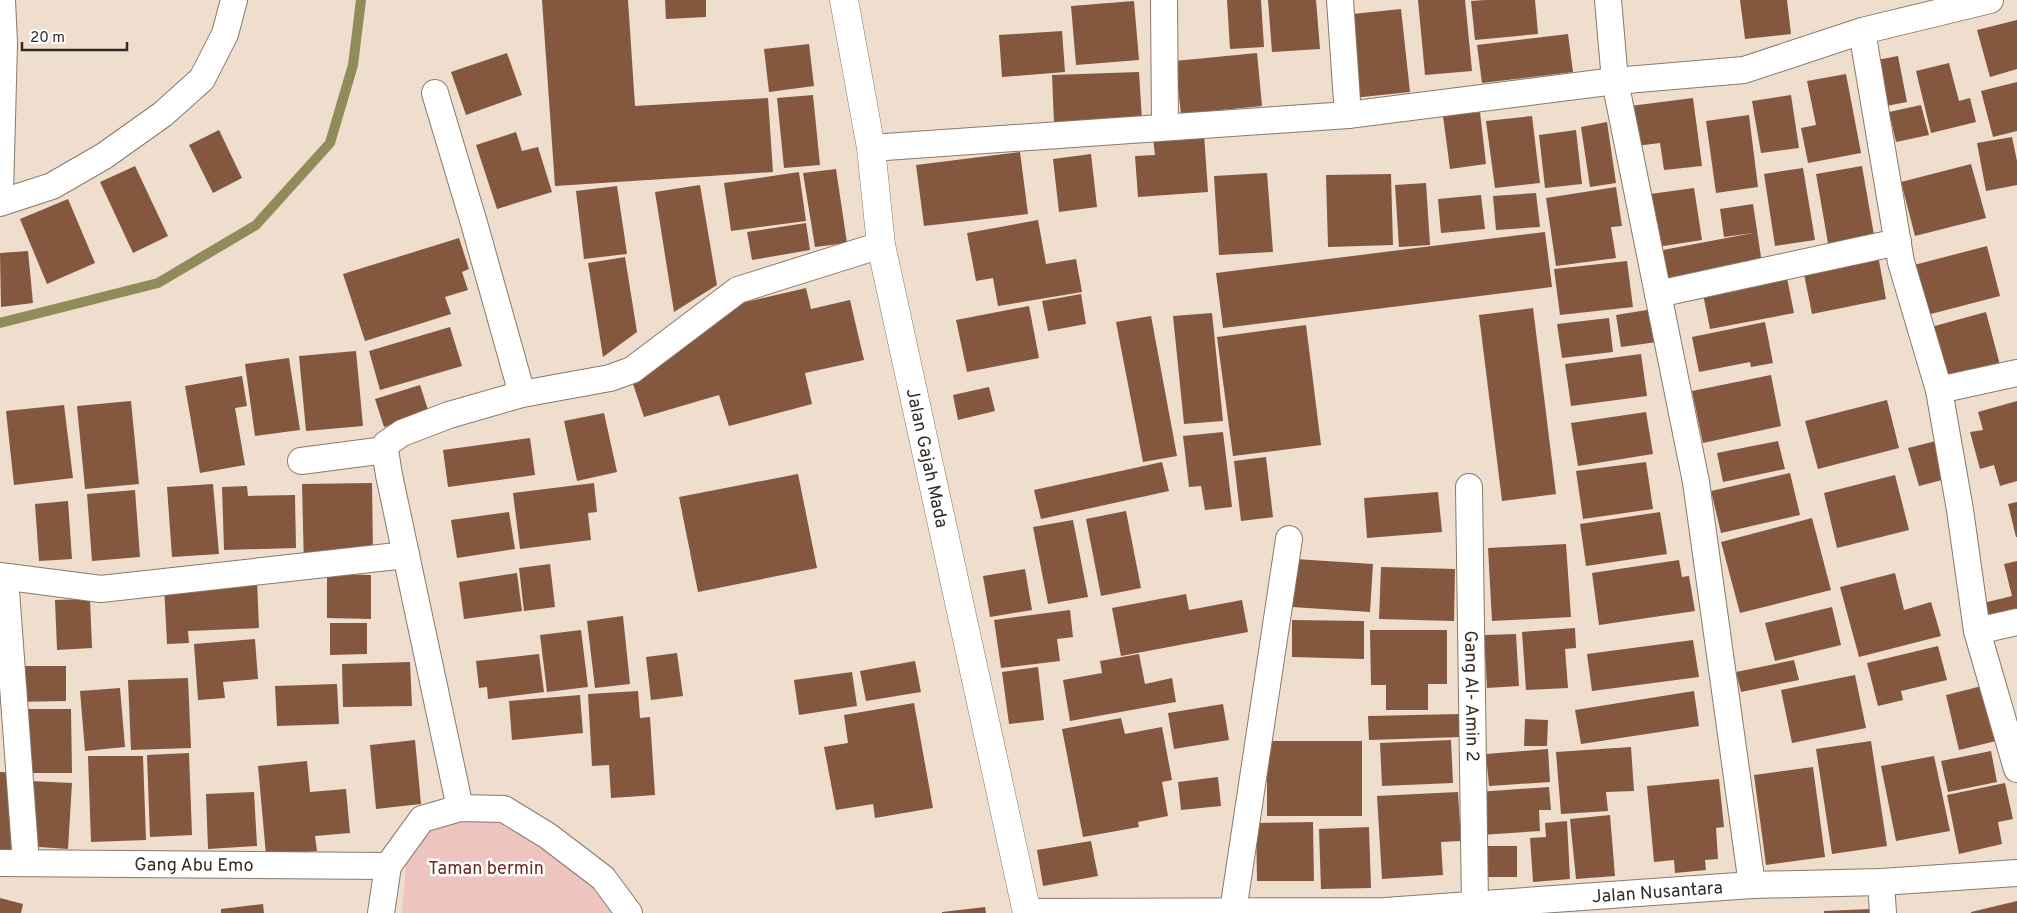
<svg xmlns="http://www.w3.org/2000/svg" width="2017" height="913" viewBox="0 0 2017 913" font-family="Overpass,sans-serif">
<rect width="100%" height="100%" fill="#efdece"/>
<path fill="#edc4be" d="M466,821l39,2 37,22 43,32 30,36h-213l5,-61 24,-22z"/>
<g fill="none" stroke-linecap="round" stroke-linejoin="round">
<path stroke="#908c59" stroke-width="10" d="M0,323l158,-40 98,-58 74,-82 23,-78 8,-65"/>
</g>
<g fill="#84573f">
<path d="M542,0h86l7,106 133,-8 5,74 -218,14z"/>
<path d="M665,0h41v17l-40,2z"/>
<path d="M1227,0h34l3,47 -34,2z"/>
<path d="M1268,0h48l4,49 -48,3z"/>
<path d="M1418,0h47l7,71 -47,4z"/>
<path d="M1485,0h50l3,34 -63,6 -4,-39z"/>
<path d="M1740,0h47l4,34 -46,5z"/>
<path d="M1134,1l5,59 -63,5 -5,-59z"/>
<path d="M1401,9l9,83 -57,6 -10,-83z"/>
<path d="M2017,20v49l-27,8 -13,-47z"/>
<path d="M1062,31l3,41 -63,5 -3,-42z"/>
<path d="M1568,34l5,38 -91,11 -5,-38z"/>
<path d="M809,44l5,42 -45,6 -5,-43z"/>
<path d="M507,53l15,42 -56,20 -15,-43z"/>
<path d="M1257,53l5,53 -81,8 -6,-53z"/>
<path d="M1898,56l9,46 -26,5 -9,-46z"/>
<path d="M1949,63l10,38 11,-3 6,24 -45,11 -15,-62z"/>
<path d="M1139,72l3,48 -88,3 -2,-48z"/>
<path d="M1846,74l15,79 -53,10 -7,-35 15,-3 -9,-44z"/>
<path d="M2017,82v49l-24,6 -12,-46z"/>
<path d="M813,95l7,70 -36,3 -7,-70z"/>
<path d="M1791,95l8,53 -38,5 -9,-52z"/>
<path d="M1693,98l9,68 -38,4 -4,-27 -24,3 -6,-40z"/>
<path d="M1921,105l8,30 -33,7 -7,-30z"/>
<path d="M1480,112l6,52 -36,5 -7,-53z"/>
<path d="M1749,115l9,72 -42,6 -10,-72z"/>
<path d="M1532,116l8,67 -45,5 -9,-67z"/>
<path d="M1607,122l9,61 -26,4 -9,-60z"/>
<path d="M219,130l23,48 -29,15 -24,-48z"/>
<path d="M1576,130l6,54 -37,4 -6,-53z"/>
<path d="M516,132l6,19 16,-4 14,45 -55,17 -21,-64z"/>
<path d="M1204,134l4,58 -70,5 -3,-41 20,-1 -2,-17z"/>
<path d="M2012,137l5,24v24l-31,6 -9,-48z"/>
<path d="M1020,152l8,62 -104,12 -8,-61z"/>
<path d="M1091,154l6,53 -38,5 -6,-53z"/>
<path d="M1971,164l15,54 -71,18 -14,-54z"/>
<path d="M135,166l33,70 -35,17 -33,-71z"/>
<path d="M1862,166l13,75 -46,8 -13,-75z"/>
<path d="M1803,168l12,72 -40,6 -11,-72z"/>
<path d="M836,169l11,74 -32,4 -12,-74z"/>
<path d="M799,172l7,49 -75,10 -7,-48z"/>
<path d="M1267,173l6,79 -54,3 -5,-79z"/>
<path d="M1391,174l2,71 -65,2 -2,-72z"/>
<path d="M1426,183l4,62 -31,2 -4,-62z"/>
<path d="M700,185l17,100 -43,27 -19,-120z"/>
<path d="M617,186l10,68 -43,5 -8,-68z"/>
<path d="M1616,187l6,39 -11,1 5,31 -60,8 -10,-68z"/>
<path d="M1694,188l8,52 -51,8 -8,-53z"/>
<path d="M1536,193l4,34 -44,3 -3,-34z"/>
<path d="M1481,195l4,34 -44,4 -3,-34z"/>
<path d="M68,199l27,64 -48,21 -27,-65z"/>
<path d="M1753,204l10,66 -93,18 -7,-38 90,-17 -29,4 -4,-28z"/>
<path d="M1038,220l8,44 30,-5 6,33 -84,14 -5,-28 -17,3 -9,-48z"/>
<path d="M806,223l4,27 -58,10 -5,-28z"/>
<path d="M1545,232l7,55 -329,41 -7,-55z"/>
<path d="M459,238l10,31 -7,3 6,18 -23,7 6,17 -86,27 -22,-67z"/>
<path d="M1987,246l13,50 -73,19 -13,-50z"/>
<path d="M28,251l5,52 -32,4 -1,-54z"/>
<path d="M1878,255l8,44 -74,15 -9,-45z"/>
<path d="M625,257l12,75 -34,25 -15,-94z"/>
<path d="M1627,261l6,46 -73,8 -6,-46z"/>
<path d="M1787,278l7,35 -84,16 -7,-35z"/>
<path d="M806,288l5,21 39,-9 14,60 -59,13 7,31 -83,22 -10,-31 -75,22 -12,-36 109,-78z"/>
<path d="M1081,294l5,30 -38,7 -6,-30z"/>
<path d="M1029,306l10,52 -72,14 -11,-52z"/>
<path d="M1533,308l23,186 -54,7 -23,-186z"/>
<path d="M1653,309l4,33 -36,5 -5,-32z"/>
<path d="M1986,312l14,53 -55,15 -14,-53z"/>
<path d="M1212,313l11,108 -39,3 -11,-108z"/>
<path d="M1151,316l26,140 -34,6 -27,-140z"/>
<path d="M1609,318l4,34 -51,6 -5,-34z"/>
<path d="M1765,322l8,41 -22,4 -1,-5 -51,10 -7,-35z"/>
<path d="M1306,325l15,120 -88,11 -16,-119z"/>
<path d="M450,327l12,39 -82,24 -11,-39z"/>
<path d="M356,351l7,75 -57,5 -7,-75z"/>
<path d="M1641,354l6,42 -76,10 -6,-42z"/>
<path d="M289,358l11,72 -45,6 -10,-72z"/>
<path d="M1771,375l10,51 -78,17 -11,-52z"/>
<path d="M242,376l5,30 -12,2 10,57 -45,8 -15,-87z"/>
<path d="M420,385l9,28 -45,14 -9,-28z"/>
<path d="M989,387l6,24 -37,9 -5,-25z"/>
<path d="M1887,400l12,48 -81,21 -13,-48z"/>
<path d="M131,401l8,83 -54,5 -8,-83z"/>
<path d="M2017,401v80l-17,5 -6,-21 -14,4 -10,-37 13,-2 -5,-18z"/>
<path d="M64,405l9,73 -59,7 -8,-74z"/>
<path d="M1646,412l7,42 -75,12 -7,-43z"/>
<path d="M604,413l13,59 -40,9 -13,-60z"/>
<path d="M1223,432l9,75 -27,3 -4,-24 -12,1 -6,-51z"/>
<path d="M530,438l5,37 -87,12 -5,-37z"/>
<path d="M1778,441l7,28 -62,13 -6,-29z"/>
<path d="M1936,441l10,38 -27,7 -11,-38z"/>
<path d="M1266,457l7,60 -32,4 -7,-60z"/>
<path d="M1162,462l7,29 -128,28 -7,-29z"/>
<path d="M1646,462l7,47 -70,10 -7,-48z"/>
<path d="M1790,473l10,42 -79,18 -10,-42z"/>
<path d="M798,474l19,94 -119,24 -19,-95z"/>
<path d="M1895,475l14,55 -72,18 -13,-55z"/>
<path d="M372,483l1,71 -69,12 -2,-82z"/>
<path d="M594,483l3,29 -9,1 3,27 -71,9 -7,-56z"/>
<path d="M213,484l6,70 -47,3 -5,-70z"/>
<path d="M247,486l1,10 47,-1 1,53 -72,2 -2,-63z"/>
<path d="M135,490l5,67 -48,4 -5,-67z"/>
<path d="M1438,492l4,40 -75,6 -3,-40z"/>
<path d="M68,501l4,58 -33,2 -4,-57z"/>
<path d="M2017,502v35h-1l-8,-33z"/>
<path d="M1126,511l15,77 -40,8 -15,-77z"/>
<path d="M509,512l6,37 -58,9 -6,-38z"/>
<path d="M1660,512l7,42 -81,12 -6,-42z"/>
<path d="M1812,518l19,72 -91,23 -19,-71z"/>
<path d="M1073,520l15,77 -40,7 -15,-77z"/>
<path d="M1566,544l5,73 -79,4 -4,-73z"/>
<path d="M1295,559l78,5 -3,48 -78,-5z"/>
<path d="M1679,560l3,17 7,-1 6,35 -96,14 -7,-52z"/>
<path d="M2017,561v56l-33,7 -5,-20 33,-8 -8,-32z"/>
<path d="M550,564l5,43 -31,4 -5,-43z"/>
<path d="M1381,567l74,2 -1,52 -75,-2z"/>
<path d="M1025,569l7,41 -42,7 -7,-41z"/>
<path d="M517,573l5,38 -58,8 -5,-37z"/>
<path d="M1895,573l9,37 27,-8 10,34 -82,21 -19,-70z"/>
<path d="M327,574l44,1v44l-44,-1z"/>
<path d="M257,580l2,48 -71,3 1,12 -22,1 -3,-60z"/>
<path d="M1186,594l3,16 53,-10 6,32 -127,24 -9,-48z"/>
<path d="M90,599l2,49 -35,2 -2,-50z"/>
<path d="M1832,607l9,38 -66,16 -10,-38z"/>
<path d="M1070,610l3,27 -16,2 3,22 -59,7 -7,-48z"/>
<path d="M623,616l7,68 -35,4 -8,-67z"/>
<path d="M1292,620l72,1v38l-72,-2z"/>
<path d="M330,623h37v31l-37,1z"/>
<path d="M1575,628l1,20 -11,1 3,39 -42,2 -4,-58z"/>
<path d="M581,630l7,57 -41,5 -7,-57z"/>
<path d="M1370,630h77v54h-19v26h-42v-25h-15z"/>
<path d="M1516,634l3,52 -32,2 -3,-53z"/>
<path d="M255,639l3,40 -35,3 2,16 -27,2 -4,-56z"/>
<path d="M1693,640l6,37 -107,14 -5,-37z"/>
<path d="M1938,646l9,34 -46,11 2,9 -25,6 -11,-43z"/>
<path d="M677,653l6,43 -32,4 -5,-43z"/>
<path d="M539,654l5,38 -56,7 -1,-12 -8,1 -3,-27z"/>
<path d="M1139,654l6,30 27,-6 4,24 -106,19 -7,-41 39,-7 -2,-12z"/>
<path d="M1794,660l5,20 -58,12 -5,-20z"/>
<path d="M915,661l6,31 -55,9 -6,-30z"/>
<path d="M410,662l2,44 -69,1 -1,-43z"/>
<path d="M11,666h55v35l-54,1z"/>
<path d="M1038,667l6,53 -35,4 -7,-52z"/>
<path d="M852,672l5,34 -58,9 -5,-35z"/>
<path d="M1855,675l11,53 -74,15 -11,-53z"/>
<path d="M188,678l3,70 -60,2 -3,-70z"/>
<path d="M337,684l2,40 -62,2 -2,-40z"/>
<path d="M1982,686l14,55 -37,9 -13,-55z"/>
<path d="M120,688l5,59 -40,4 -5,-60z"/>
<path d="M638,691l2,27 10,-1 5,78 -44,3 -2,-33 -17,1 -4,-72z"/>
<path d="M1694,691l5,35 -118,18 -6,-34z"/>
<path d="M580,695l3,38 -71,7 -3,-39z"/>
<path d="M914,703l19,105 -58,10 -2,-14 -37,6 -12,-63 24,-4 -4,-28z"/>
<path d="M1223,704l6,36 -55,9 -6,-36z"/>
<path d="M14,709h57l1,64h-40v-18h-17z"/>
<path d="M1460,714v23l-91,3 -1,-24z"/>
<path d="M1121,718l4,16 37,-7 10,53 -10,2 6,34 -30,6 1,5 -56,10 -21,-108z"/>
<path d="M1525,719l23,1 -1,26h-23z"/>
<path d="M415,740l6,64 -45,5 -6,-64z"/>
<path d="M1451,740l2,43 -71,3 -2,-43z"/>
<rect x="1267" y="741" width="95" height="75"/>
<path d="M1871,741l16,105 -55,8 -16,-105z"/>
<path d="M1631,747l3,44 -28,1 2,19 -47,3 -5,-62z"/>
<path d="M1548,749l2,33 -61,4 -3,-32z"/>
<path d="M1991,751l6,31 -49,10 -7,-31z"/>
<path d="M189,753l3,82 -42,2 -3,-82z"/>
<path d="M88,756h55l3,84 -55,2z"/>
<path d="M1934,756l16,75 -54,10 -15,-75z"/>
<path d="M307,761l3,31 36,-3 4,44 -35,3 2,15 -51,4 -8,-89z"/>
<path d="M1813,767l12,90 -59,8 -12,-90z"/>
<path d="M0,772l19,1 -7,79 -12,-2z"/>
<path d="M1218,777l3,29 -40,4 -3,-28z"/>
<path d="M1719,779l5,48 -8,1 2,31 -13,1 1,10 -31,3 -1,-13 -20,2 -7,-76z"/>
<path d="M30,781l42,2 -4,66 -43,-3z"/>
<path d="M2005,783l8,36 -15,3 4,22 -43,10 -12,-59z"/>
<path d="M1549,787l2,23h-12l1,21 -59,4 -3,-43z"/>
<path d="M254,792l3,54 -49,3 -2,-55z"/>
<path d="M1458,792l3,49 -20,1 2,33 -61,4 -5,-83z"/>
<path d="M1610,815l5,61 -39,3 -6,-60z"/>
<path d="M1567,821l3,58 -37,3 -3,-44 16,-1 -1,-14z"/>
<path d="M1313,822l1,59h-57l-1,-58z"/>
<path d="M1369,827l2,61 -50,1 -2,-60z"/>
<path d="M1091,841l7,35 -55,10 -6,-36z"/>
<rect x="1481" y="846" width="36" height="31"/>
<path d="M0,898l23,6 -2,9h-21z"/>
<path d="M2017,901v12h-46v-1z"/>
<path d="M263,904l1,9h-43v-4z"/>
<path d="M985,907l1,6h-44v-1z"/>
<path d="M1871,909l1,4h-48v-2z"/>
</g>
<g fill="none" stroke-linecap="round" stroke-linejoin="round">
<g stroke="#89796a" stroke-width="28">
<g id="minor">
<path d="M1164,0l1,126"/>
<path d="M1340,0l8,115"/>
<path d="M1608,0l7,81 81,401 56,403"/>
<path d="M1862,31l39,231 38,128 21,120 17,121 40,138"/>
<path d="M435,93l39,130 48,171"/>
<path d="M871,148l477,-33 267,-34 129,-11 118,-39 128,-31"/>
<path d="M0,194l4,-150 -2,-44"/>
<path d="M0,203l52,-17 52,-30 59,-42 39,-35 23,-45 9,-34"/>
<path d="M1658,294l240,-52"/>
<path d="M1939,390l78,-17"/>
<path d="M301,461l84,-11"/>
<path id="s1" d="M1469,487l6,418"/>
<path d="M0,576l101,13 305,-34"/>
<path d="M5,577l21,286"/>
<path d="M1977,631l40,-9"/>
<path d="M460,808l-71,-333 -4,-25 1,-6 16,-11 47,-18 73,-21 88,-16 22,-8 106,-80 143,-45"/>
<path id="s2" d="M0,863l388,3"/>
<path d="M1881,882l2,31"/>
<path d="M1233,911l56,-372"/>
<path id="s3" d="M1027,912l358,-1 367,-26 129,-3 136,-9"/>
<path d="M381,913l7,-47 34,-47 38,-11 44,1 44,27 55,42 26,35"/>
</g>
</g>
<g stroke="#89796a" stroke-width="29">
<g id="secondary">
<path id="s4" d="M844,0l27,148 10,97 146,668"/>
</g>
</g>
<use href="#minor" stroke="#fff" stroke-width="26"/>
<use href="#secondary" stroke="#fff" stroke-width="28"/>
</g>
<g text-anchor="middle" stroke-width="5" stroke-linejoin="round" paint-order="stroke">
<g font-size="18" fill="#322b25" stroke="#fff">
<text dy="6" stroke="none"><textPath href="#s4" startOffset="466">Jalan Gajah Mada</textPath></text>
<text dy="6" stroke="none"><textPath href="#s1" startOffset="209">Gang Al- Amin 2</textPath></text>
<text dy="6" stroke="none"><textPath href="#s2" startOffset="194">Gang Abu Emo</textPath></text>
<text dy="6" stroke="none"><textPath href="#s3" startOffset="631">Jalan Nusantara</textPath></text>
</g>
<g font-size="18" fill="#6c271f" stroke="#fff">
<text x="486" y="874">Taman bermin</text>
</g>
</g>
<path d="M22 42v8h105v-8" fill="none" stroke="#322b25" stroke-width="2.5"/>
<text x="30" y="42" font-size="15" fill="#322b25" stroke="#ffffff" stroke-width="4" paint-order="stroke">20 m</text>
</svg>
